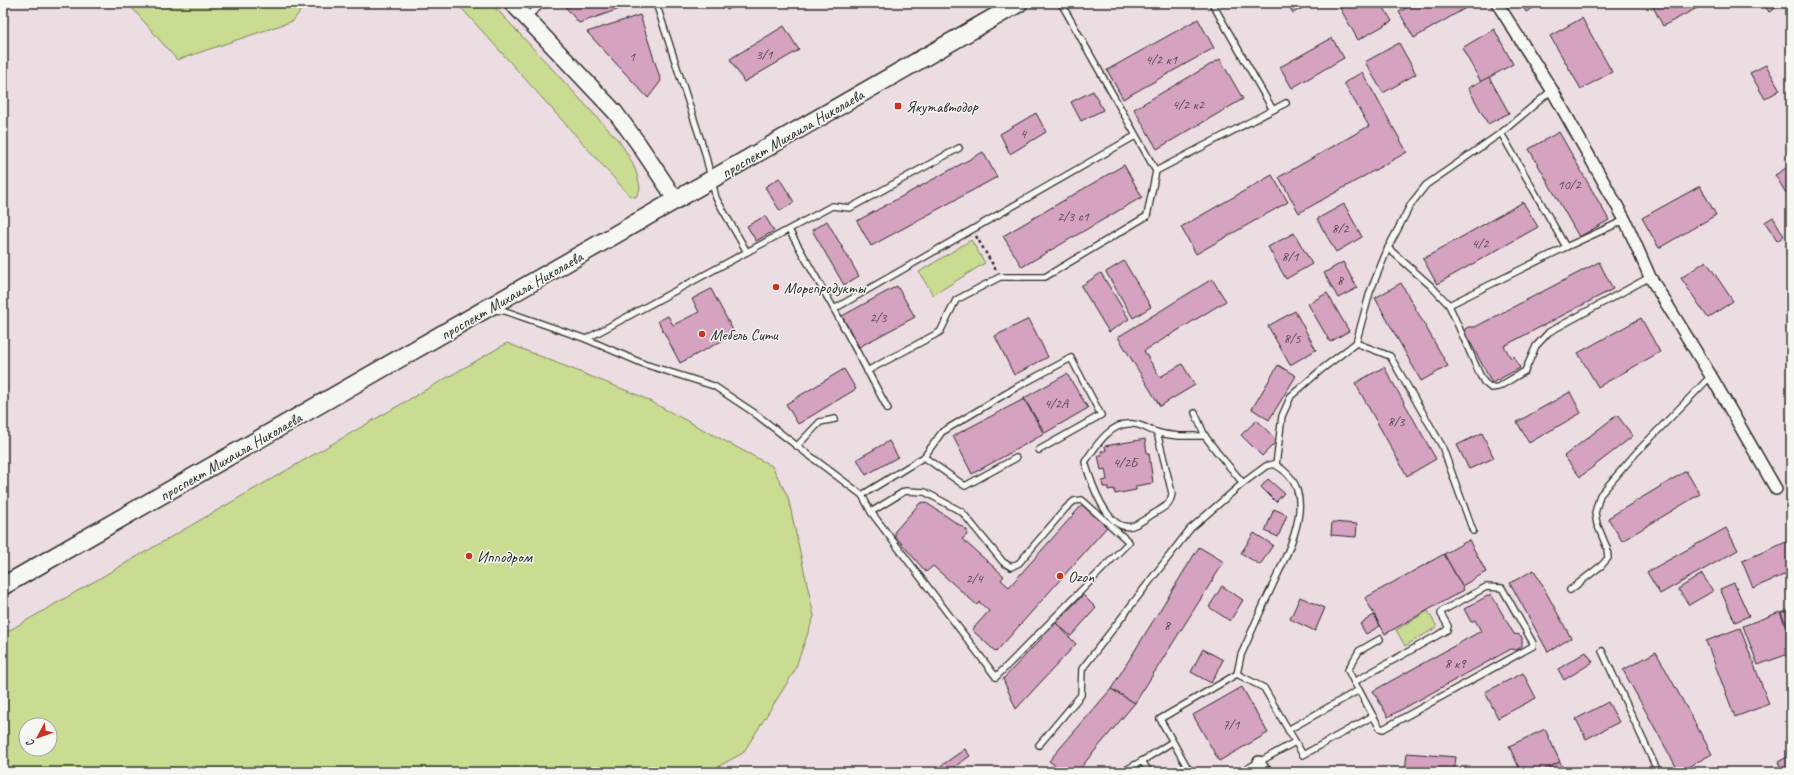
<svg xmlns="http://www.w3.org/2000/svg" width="1794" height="775" viewBox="0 0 1794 775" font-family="Caveat,sans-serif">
<rect width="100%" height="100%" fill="#ecdde3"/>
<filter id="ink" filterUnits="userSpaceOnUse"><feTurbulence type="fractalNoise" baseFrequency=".025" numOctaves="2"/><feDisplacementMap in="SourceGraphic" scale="8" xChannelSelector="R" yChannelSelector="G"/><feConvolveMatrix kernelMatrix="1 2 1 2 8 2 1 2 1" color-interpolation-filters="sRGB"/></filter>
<g filter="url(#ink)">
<g fill="#c9dc91" stroke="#7a845e" fill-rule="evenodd">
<path d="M128,3h178l-13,18 -116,39z"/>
<path d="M457,3h34l128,138c10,15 19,29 21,48l-4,8 -6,-1z"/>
<path d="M971,240l14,23 -52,32 -14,-23z"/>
<path d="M507,343l133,53 132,70 16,31 26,119 -20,56 -51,81 -35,19h-705v-138zM26,725h24v24h-24z"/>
<path d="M1428,611l9,16 -32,19 -9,-16z"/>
</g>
<g fill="#d5a2bf" stroke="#2b2b2b">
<path d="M562,3h72v1l-55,19z"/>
<path d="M723,3h18l-14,7z"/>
<path d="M1287,3h25l-19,10z"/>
<path d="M1350,3h31l11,18 -34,19 -18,-32z"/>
<path d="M1415,3h52l2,3 -55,32 -15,-26z"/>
<path d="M1521,3h21l-16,9z"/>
<path d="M1651,3h43l3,5 -34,18z"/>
<path d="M1763,3h21l-15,9z"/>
<path d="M640,15l21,66 -13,17 -61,-66z"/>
<path d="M1582,18l30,54 -31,17 -31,-53z"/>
<path d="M1198,19l16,29 -91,51 -16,-29z"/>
<path d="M784,26l15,24 -55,32 -14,-23z"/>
<path d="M1494,29l19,35 -32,18 -19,-34z"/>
<path d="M1332,38l12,20 -52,30 -12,-21z"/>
<path d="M1399,43l17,31 -33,19 -18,-31z"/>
<path d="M1220,59l23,40 -86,50 -23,-40z"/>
<path d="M1766,65l14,25 -15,9 -15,-26z"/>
<path d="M1362,72l45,80 -108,61 -20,-36 90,-51 -25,-43z"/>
<path d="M1489,77l20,36 -21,11 -20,-36z"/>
<path d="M1093,91l10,19 -22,11 -10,-19z"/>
<path d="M1036,113l10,19 -36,22 -10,-20z"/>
<path d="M1559,132l50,88 -30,17 -50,-88z"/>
<path d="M983,152l14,25 -126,69 -14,-25z"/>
<path d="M1124,165l18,32 -120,70 -19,-31z"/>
<path d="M1791,165v25l-5,3 -11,-18z"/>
<path d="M1272,175l16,27 -92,52 -15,-27z"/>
<path d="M779,178l15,24 -14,9 -15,-24z"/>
<path d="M1700,186l16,29 -57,33 -17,-30z"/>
<path d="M1523,202l15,25 -101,57 -14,-25z"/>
<path d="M1344,204l18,33 -26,15 -19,-33z"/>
<path d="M765,216l9,15 -18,10 -9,-15z"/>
<path d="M1773,217l11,19 -7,5 -12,-19z"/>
<path d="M827,221l32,55 -15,9 -32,-55z"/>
<path d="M1294,233l18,31 -26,15 -18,-32z"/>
<path d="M1124,261l27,46 -18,11 -27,-46z"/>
<path d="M1706,261l27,40 -25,17 -27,-40z"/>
<path d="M1343,262l14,26 -19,10 -14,-25z"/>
<path d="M1599,262l14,27 -109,57 7,12 3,-2 6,12 -28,15 -23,-43 -4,-4v-7l3,-2h7z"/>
<path d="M1101,273l28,46 -20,13 -28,-46z"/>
<path d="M1212,279l14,22 -82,50 16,26 22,-13 13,21 -35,21 -42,-69z"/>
<path d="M1401,283l47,83 -27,15 -46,-83z"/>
<path d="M897,286l18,31 -56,30 -17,-31z"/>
<path d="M711,289l24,45 -55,29 -22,-42 10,-5 5,9 26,-13 -7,-13z"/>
<path d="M1327,293l22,38 -19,11 -22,-38z"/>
<path d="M1295,311l21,39 -26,15 -22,-39z"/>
<path d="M1641,318l19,34 -62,35 -20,-34z"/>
<path d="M1029,319l19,38 -34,18 -19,-39z"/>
<path d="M1278,365l18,11 -27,44 -17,-11z"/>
<path d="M1384,367l52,92 -29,17 -52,-93z"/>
<path d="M844,369l12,20 -58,35 -12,-20z"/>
<path d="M1067,374l21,34 -43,25 -21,-35z"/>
<path d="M1570,392l11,21 -52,30 -12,-21z"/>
<path d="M1024,399l20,35 -72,40 -19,-38z"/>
<path d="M1617,415l16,21 -53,41 -16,-21z"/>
<path d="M1257,420l20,21 -15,15 -21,-21z"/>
<path d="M1482,433l12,25 -25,11 -12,-24z"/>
<path d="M1145,439l2,14h2l4,30 -17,3v4l-21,4 -1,-5 -6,1v-3h-5l-1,-6 5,-1 -2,-11 -4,1 -3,-15h4l-1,-4h5l-1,-5z"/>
<path d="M889,441l9,16 -32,18 -9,-16z"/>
<path d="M1686,471l14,23 -78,47 -14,-23z"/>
<path d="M1268,479l16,14 -8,9 -15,-15z"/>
<path d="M925,502l42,28v5l-5,4 42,37 -3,4 8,7 73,-82 25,22 -111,125 -24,-22 17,-19 -10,-9 -2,3 -44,-39 -7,6 -31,-36v-5l25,-28z"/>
<path d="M1274,509l13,6 -9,22 -13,-6z"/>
<path d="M1332,522l25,2 -1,13 -25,-2z"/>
<path d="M1726,528l12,22 -78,44 -13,-22z"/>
<path d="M1254,533l19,12 -13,20 -19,-12z"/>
<path d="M1469,540l17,32 -24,14 -18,-32z"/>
<path d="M1791,540v32l-38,16 -11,-27z"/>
<path d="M1199,547l25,15 -89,141 -24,-14z"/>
<path d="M1444,554l20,36 -79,44 -20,-36z"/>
<path d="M1534,570l37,68 -23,14 -38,-69z"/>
<path d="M1702,574l11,17 -24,14 -11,-16z"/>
<path d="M1734,583l15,33 -14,6 -15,-33z"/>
<path d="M1222,586l21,14 -13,21 -21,-14z"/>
<path d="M1491,594l23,40 6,1 2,2v9l-5,4 -6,-1 -123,68 -15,-26 108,-60 -6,-11 -4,2 -7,-13z"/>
<path d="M1083,595l13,13 -25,28 -15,-13z"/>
<path d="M1300,597l25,11 -10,23 -25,-12z"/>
<path d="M1791,609v25l-10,-21z"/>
<path d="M1780,612l11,29v12l-33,12 -15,-39z"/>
<path d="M1374,615l6,11 -14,8 -6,-10z"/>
<path d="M1056,623l20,21 -60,65 -13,-30z"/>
<path d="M1740,628l29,76 -34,13 -29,-76z"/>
<path d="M1203,649l20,11 -12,23 -20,-11z"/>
<path d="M1586,652l7,10 -29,18 -6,-11z"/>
<path d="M1656,652l56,102 -33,18 -56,-102z"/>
<path d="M1523,673l13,25 -38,20 -13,-26z"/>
<path d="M1242,687l26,46 -49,28 -26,-46z"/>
<path d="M1111,689l24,14 -58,69h-13l-15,-11z"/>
<path d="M1608,702l11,20 -33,17 -10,-20z"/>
<path d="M1545,729l15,33 -21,10h-18l-12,-26z"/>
<path d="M965,749l5,7 -23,16h-15z"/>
<path d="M1407,753l49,4 -2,15h-49z"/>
<path d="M1791,755v17h-8l-5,-10z"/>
<path d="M1560,762l5,10h-26z"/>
</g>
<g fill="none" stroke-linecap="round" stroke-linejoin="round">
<g stroke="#2b2b2b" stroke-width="8">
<g id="lane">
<path d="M656,3l49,150 11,45 31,54"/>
<path d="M1212,3l61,107"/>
<path d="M526,17l18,-14"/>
<path d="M1501,133l65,114"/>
<path d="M1156,171l130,-68"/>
<path d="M789,230l45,79"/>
<path d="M1388,248l43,38 18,19 31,70 4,7 7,6 7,-1 7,-4 20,-12 11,-25 13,-14 101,-55"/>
<path d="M1449,305l117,-58 59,-27"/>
<path d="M494,310l11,1 81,28 58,25 70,22 39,26 44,34 23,-24 15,-3"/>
<path d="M586,339l246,-133 18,2 109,-60"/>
<path d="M1356,343l34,13 52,90 31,85"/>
<path d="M867,371l73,-39 16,-32 44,-23h45l102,-61 9,-45 -95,-168"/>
<path d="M888,409l-54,-100 301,-173"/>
<path d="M1157,432l15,61c-1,12 -9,15 -19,21 -6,4 -14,10 -21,12 -25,7 -42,-47 -47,-64 10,-15 26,-41 48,-38 8,0 16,6 23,8 16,5 33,4 49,4"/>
<path d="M797,446l65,49 62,-38 18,-25 75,-45 54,-29 30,57 -62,35"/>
<path d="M924,457l41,29 51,-28"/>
<path d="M1276,465l6,-49 9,-20 31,-27 34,-26 14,-51 18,-44 23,-44 15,-19 75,-52 51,-43"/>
<path d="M862,495l9,17 34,-21 20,1 37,20 41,50 8,5 8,-4 47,-55 8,-7 8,-1 47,42 -133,135 -125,-165"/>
<path d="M1570,590l32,-25 6,-7 -1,-10 -10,-24 -2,-11 5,-18 36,-42 75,-77"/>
<path d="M1602,651l56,121"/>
<path d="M1237,674l27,14 39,67 70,-39 -14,-26"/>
<path d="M1354,682l-6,-12 11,-19 21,-12"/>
<path d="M1288,730l71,-40 -5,-8 93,-52 1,-4 -7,-12 1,-3 44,-24 16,1 31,55v3l-150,83 -3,-1 -7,-12"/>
<path d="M1039,745l42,-50 1,-26 108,-140 53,-46"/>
<path d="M1142,761l30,-19"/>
<path d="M1122,772l20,-11 7,11"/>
<path d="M1190,772l-30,-53 77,-45 4,-19c10,-22 19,-43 29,-64 12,-27 37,-71 27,-101 -4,-13 -12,-20 -23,-26l-8,2 -23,17 -26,-31 -12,-16 -10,-23"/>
<path d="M1241,772l54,-30"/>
</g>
</g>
<g stroke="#2b2b2b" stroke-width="14">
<g id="street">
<path d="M1497,3l55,87 73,130 25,57 61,99 65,113"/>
<path d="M1259,762l6,10"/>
</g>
</g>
<g stroke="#2b2b2b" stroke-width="18">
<path id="secondary" d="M512,3l103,109 23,31 38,57"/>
</g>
<g stroke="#2b2b2b" stroke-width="20">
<path id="primary" d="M3,586l1016,-583"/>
</g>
<path stroke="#2b2b2b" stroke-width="2.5" stroke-dasharray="3 3" stroke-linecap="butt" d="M976,236l20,34"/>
<use href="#lane" stroke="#f6f6f2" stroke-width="5.5"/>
<use href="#street" stroke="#f6f6f2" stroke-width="11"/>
<use href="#secondary" stroke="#f6f6f2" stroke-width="15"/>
<use href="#primary" stroke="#f6f6f2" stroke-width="17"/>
</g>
</g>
<g fill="#c8321e" stroke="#f6f6f2" stroke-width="1.5">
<rect x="894" y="102" width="8" height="8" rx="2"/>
<circle cx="776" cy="287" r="4"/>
<circle cx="702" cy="334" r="4"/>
<circle cx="469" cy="556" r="4"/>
<circle cx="1060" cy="576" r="4"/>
</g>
<g text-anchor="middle" stroke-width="3" stroke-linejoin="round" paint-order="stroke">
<g font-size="14" fill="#564950">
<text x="764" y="59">3/1</text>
<text x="632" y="61">1</text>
<text x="1161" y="64">4/2 к1</text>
<text x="1188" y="109">4/2 к2</text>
<text x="1023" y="138">4</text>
<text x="1569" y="189">10/2</text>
<text x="1073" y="221">2/3 с1</text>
<text x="1340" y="233">8/2</text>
<text x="1480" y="248">4/2</text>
<text x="1290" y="261">8/1</text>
<text x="1340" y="285">8</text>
<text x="878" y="322">2/3</text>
<text x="1292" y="343">8/5</text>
<text x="1056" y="408">4/2А</text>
<text x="1396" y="426">8/3</text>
<text x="1125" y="467">4/2Б</text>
<text x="974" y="583">2/4</text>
<text x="1167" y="630">8</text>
<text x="1455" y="668">8 к9</text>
<text x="1231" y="729">7/1</text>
</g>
<g font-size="16" fill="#2b2b2b" stroke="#f6f6f2" text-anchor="start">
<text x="906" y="112">Якутавтодор</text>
<text x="784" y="293">Морепродукты</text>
<text x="710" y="340">Мебель Сити</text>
<text x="477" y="562">Ипподром</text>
<text x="1068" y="582">Ozon</text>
</g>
<g font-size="16" fill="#2b2b2b" stroke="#f6f6f2">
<text transform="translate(792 133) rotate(-30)" y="6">проспект Михаила Николаева</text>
<text transform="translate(511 295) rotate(-30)" y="6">проспект Михаила Николаева</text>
<text transform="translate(230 456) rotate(-30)" y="6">проспект Михаила Николаева</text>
</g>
</g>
<rect width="1794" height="775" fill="none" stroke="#f6f6f2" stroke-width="16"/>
<rect x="8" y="8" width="1778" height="759" fill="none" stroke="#2b2b2b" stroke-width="1.5" filter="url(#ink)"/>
<g transform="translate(38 737) rotate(229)"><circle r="19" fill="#f6f6f2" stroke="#a5a5a2"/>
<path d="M0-3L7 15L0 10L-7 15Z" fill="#c8321e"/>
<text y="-6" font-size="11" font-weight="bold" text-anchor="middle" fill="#2b2b2b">С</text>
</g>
</svg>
